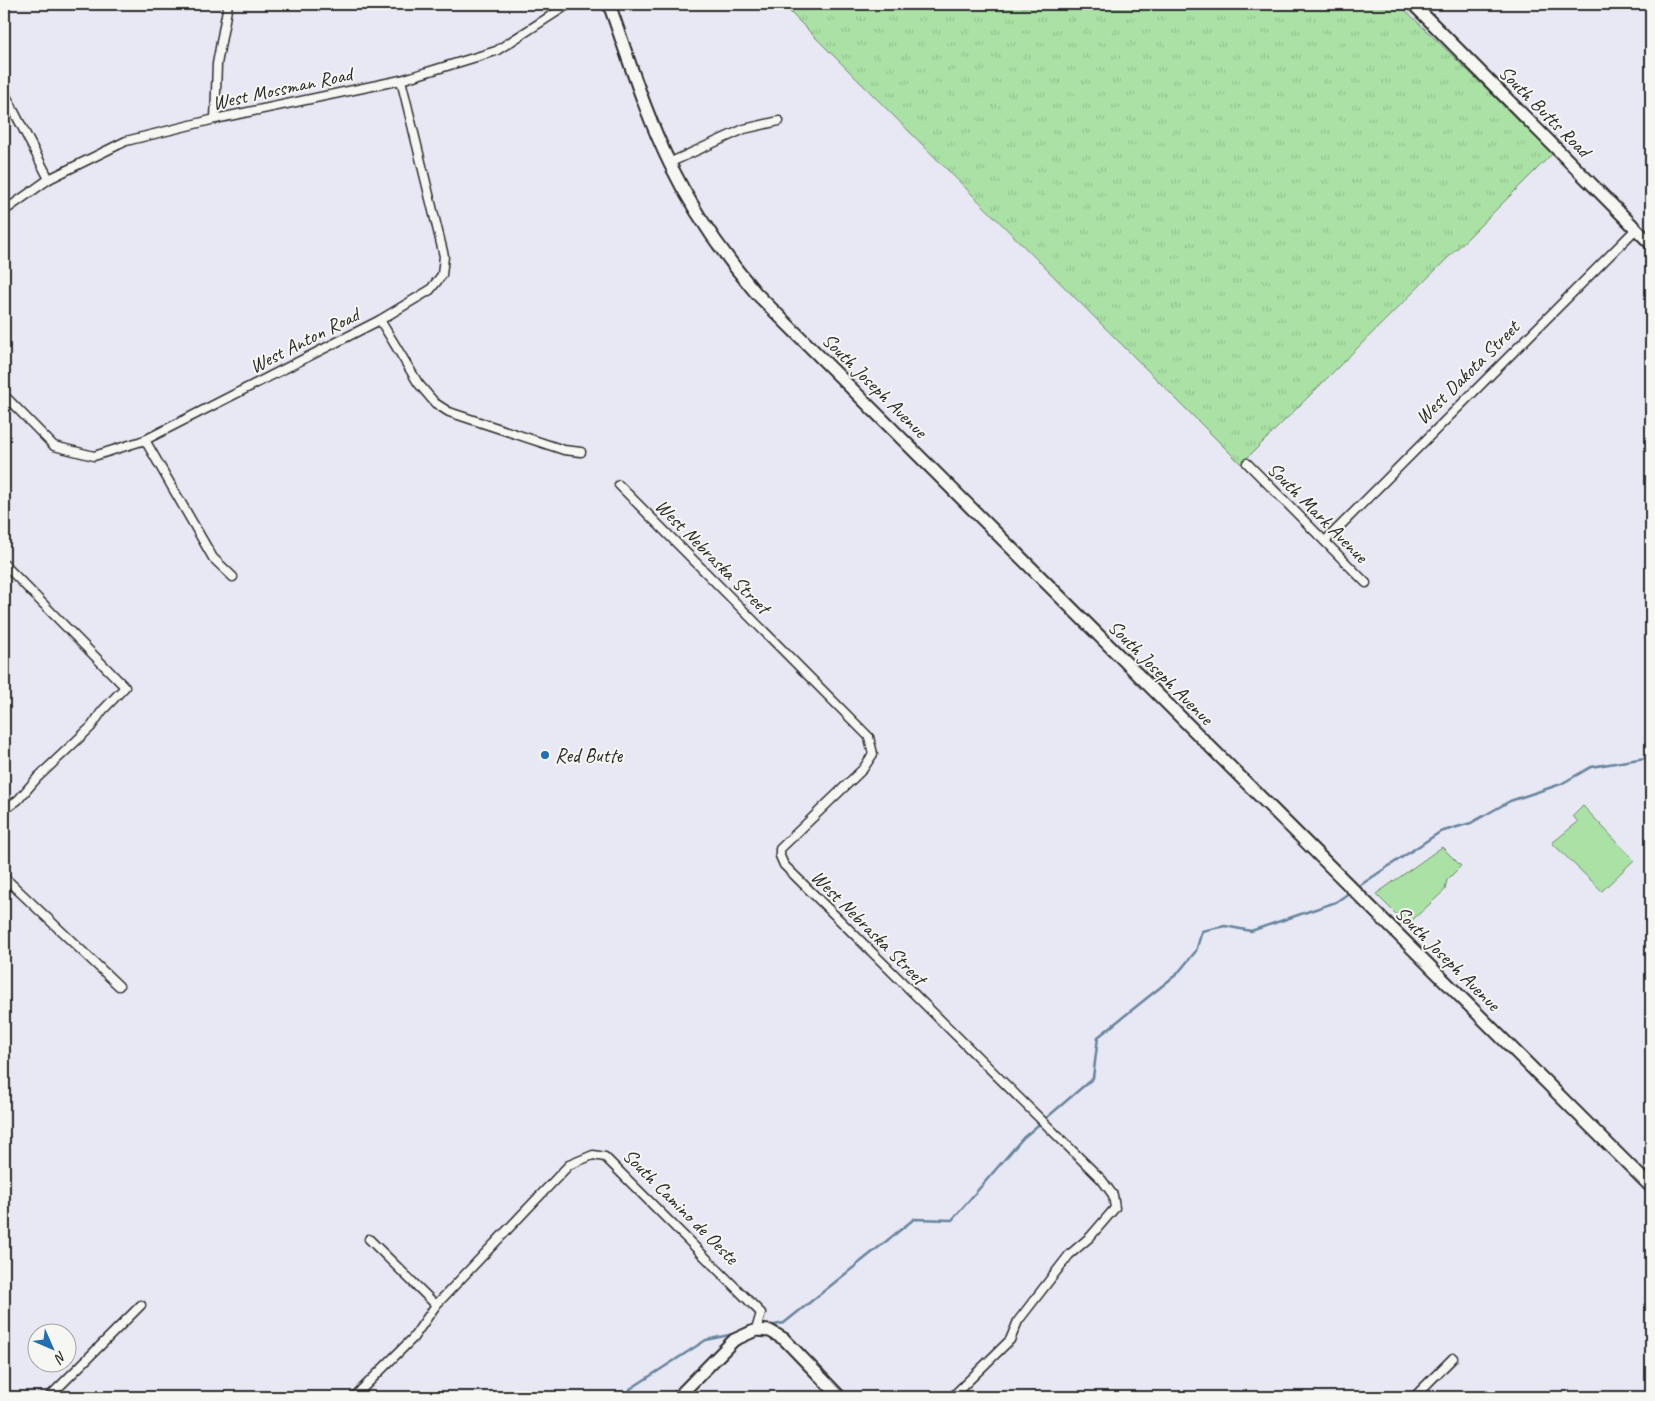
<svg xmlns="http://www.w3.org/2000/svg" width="1655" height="1401" viewBox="0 0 1655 1401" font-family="Caveat,sans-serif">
<defs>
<pattern id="park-tufts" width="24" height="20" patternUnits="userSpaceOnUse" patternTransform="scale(1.25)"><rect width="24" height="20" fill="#aae2a5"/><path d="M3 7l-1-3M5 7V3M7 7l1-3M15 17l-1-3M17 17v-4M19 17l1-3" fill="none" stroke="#92c28e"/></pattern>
</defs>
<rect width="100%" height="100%" fill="#e8e8f4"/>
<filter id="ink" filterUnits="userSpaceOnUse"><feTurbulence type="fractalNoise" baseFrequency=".02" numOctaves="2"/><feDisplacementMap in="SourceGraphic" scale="10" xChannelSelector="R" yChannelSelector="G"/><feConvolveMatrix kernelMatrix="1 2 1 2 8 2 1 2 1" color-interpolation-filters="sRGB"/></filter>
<g filter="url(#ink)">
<path fill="url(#park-tufts)" stroke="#6a8668" d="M782,4h617l154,149 -312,311z"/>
<g fill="#aae2a5" stroke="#6a8668">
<path d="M1583,806l51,54 -32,31 -50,-48 26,-21 -5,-6z"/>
<path d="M1442,847l19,19 -14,14 -2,10 -38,35 -31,-31z"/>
</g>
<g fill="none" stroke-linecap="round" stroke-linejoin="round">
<g stroke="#66849d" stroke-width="2.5">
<path d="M1356,888l84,-56 31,-9 39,-22 51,-17 30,-17 60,-10"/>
<path d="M770,1326l14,-3 130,-104 38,1 71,-82 70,-60 5,-41 79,-63 19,-23 6,-20 23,-5 26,5 85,-29 16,-11"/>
<path d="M632,1397l-2,-8 76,-49 32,-7"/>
</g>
<g stroke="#2b2b2b" stroke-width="11">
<g id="street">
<path d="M4,92l45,87"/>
<path d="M215,119l2,-55 11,-60"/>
<path d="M669,163l75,-34 35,-8"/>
<path d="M4,211l45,-32 77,-38 89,-22 186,-39 95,-29 73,-47"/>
<path d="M380,320l38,63 17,20 14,9 115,38 17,2"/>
<path d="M4,395l50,51 40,10 51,-16 235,-120 50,-30 12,-15 2,-19 -43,-176"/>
<path d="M145,440l68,118 20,19"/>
<path d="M1247,463l119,120"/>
<path d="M619,485l250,252 4,17 -10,15 -83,80v7l4,9 318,315 11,15 2,13 -25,29 -21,18 -51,66 -8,19 -58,57"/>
<path d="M1325,541l311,-312"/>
<path d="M4,564l121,123 -23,24 -11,16 -53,50 -20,23 -14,10"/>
<path d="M4,877l115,109"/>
<path d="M436,1305l133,-140 24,-10 12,2 156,156 -5,17"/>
<path d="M49,1397l92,-92"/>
<path d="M354,1397l59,-59 23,-33 -67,-66"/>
<path d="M1414,1397l39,-39"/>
</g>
</g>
<g stroke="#2b2b2b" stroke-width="15">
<g id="secondary">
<path d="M609,4c19,53 36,109 61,160 23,47 52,89 86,129l895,894"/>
<path d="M1413,4l238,240"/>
<path d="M678,1397l56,-57 22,-10 14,1 14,8 56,58"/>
</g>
</g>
<use href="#street" stroke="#f6f6f2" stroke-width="8"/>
<use href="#secondary" stroke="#f6f6f2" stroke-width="11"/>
</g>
</g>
<circle fill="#1f6fb2" stroke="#f6f6f2" stroke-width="2" cx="545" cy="755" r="5"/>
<g text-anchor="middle" stroke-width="4" stroke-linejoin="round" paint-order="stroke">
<g font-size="20" fill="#2b2b2b" stroke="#f6f6f2">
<text transform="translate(282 88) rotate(-12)" y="7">West Mossman Road</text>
<text transform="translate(1545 111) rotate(45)" y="7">South Butts Road</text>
<text transform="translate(304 340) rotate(-27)" y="7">West Anton Road</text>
<text transform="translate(1467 372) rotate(-45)" y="7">West Dakota Street</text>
<text transform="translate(875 385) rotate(45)" y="7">South Joseph Avenue</text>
<text transform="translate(1318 512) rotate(45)" y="7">South Mark Avenue</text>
<text transform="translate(713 556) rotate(45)" y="7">West Nebraska Street</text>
<text transform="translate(1161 672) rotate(45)" y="7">South Joseph Avenue</text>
<text transform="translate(869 927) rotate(45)" y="7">West Nebraska Street</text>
<text transform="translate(1448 958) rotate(45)" y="7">South Joseph Avenue</text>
<text transform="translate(681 1206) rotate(45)" y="7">South Camino de Oeste</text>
</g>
<g font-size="20" fill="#2b2b2b" stroke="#f6f6f2" text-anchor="start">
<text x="555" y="762">Red Butte</text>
</g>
</g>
<rect width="1655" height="1401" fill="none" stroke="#f6f6f2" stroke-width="20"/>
<rect x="10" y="10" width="1635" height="1381" fill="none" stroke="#2b2b2b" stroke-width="2" filter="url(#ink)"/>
<g transform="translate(52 1348) rotate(135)"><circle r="24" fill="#f6f6f2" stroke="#a5a5a2"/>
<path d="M0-4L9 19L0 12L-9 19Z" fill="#1f6fb2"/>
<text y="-8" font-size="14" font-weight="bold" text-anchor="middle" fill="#2b2b2b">N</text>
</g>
</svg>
